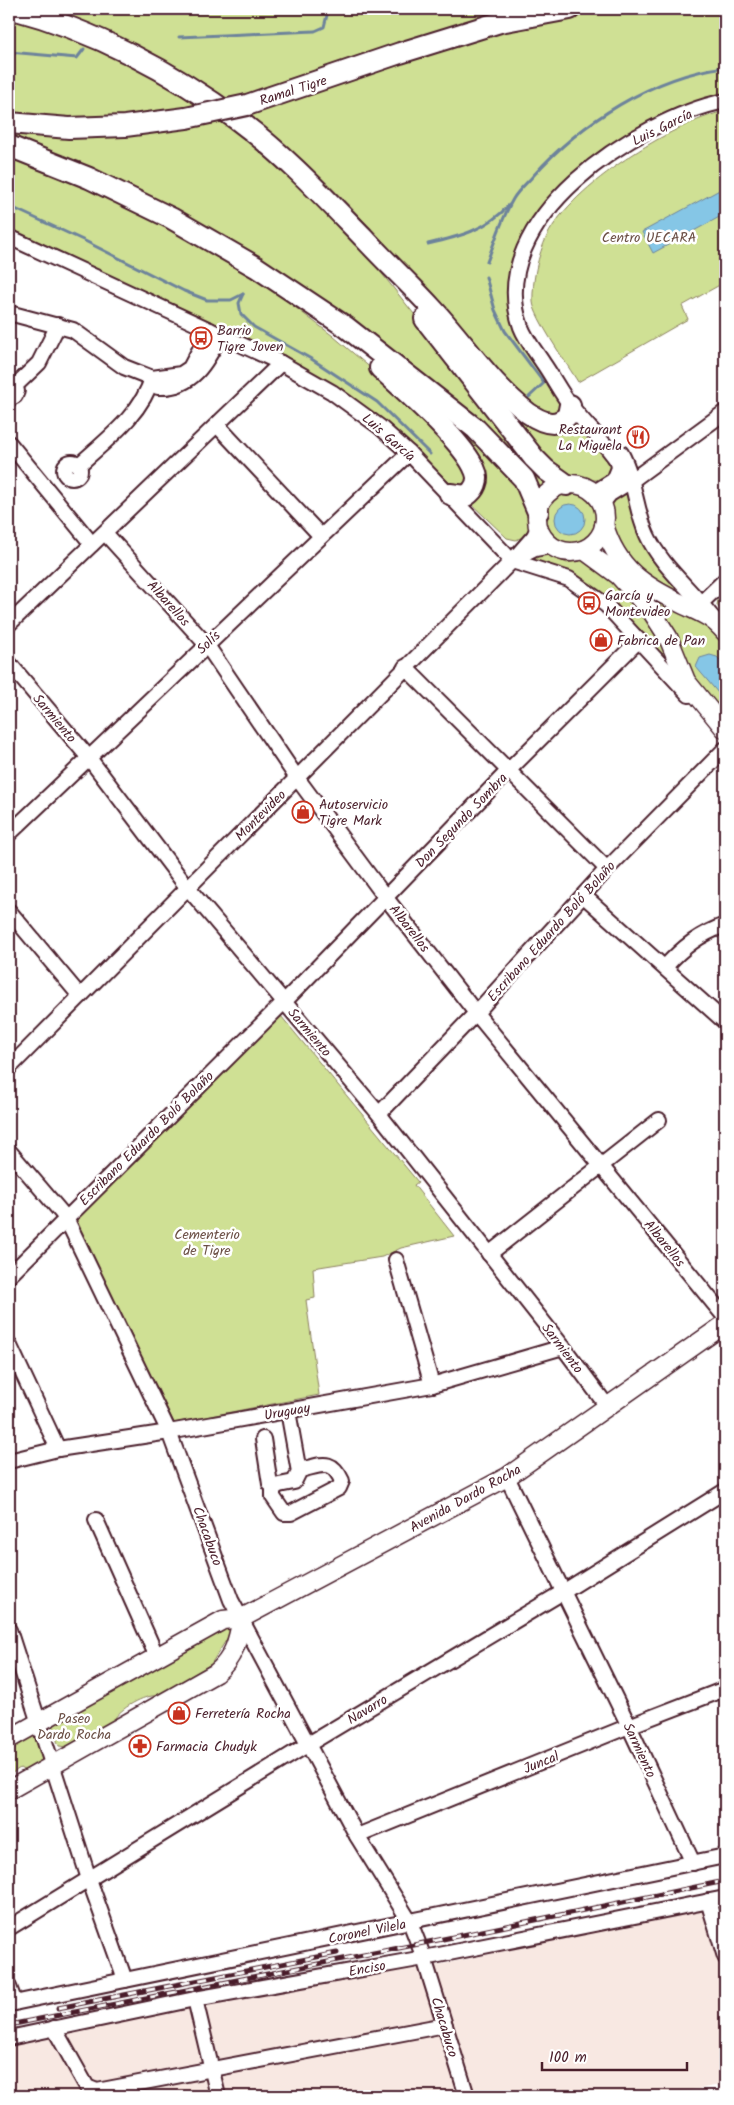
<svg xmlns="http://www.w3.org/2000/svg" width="734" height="2105" viewBox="0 0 734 2105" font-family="Kalam,sans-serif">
<rect width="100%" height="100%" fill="#fff"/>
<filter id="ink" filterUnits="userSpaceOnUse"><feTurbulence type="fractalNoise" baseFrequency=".02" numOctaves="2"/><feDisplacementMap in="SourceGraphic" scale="10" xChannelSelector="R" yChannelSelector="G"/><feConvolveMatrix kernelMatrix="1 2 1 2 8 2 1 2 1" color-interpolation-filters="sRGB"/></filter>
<g filter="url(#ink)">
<path fill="#f8e8e2" d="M725,1904v180l-65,12h-651v-51l195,-42 234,-38z"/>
<g fill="#cfe094" stroke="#8c8060">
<path d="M49,9h472l-265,101c117,-33 227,-82 348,-100 39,-6 82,-1 121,-1v85l-43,12 -37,18 -38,25 -67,61 -15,24 -11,29 -4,32 1,27 51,78 -1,19 -33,-13c-77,-88 -152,-180 -239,-258 -68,-61 -154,-111 -240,-139z"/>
<path d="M9,13l71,25 149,80 127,123 93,117 101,120 -13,11 -5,-12 -357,-267 -71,-36 -94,-40 -1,-2 115,-14 -50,2 -65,-6z"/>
<path d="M725,111v171l-43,24 6,13 -110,63c-9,-15 -44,-65 -45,-80 -1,-21 5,-47 14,-66 25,-50 125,-113 178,-125z"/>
<path d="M9,152l96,41 118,63 43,29 67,51 60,51 73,74 4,26 -17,-1 -42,-41 -53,-44 -49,-31 -300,-140z"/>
<path d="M485,375l47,44 40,-2 38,39 2,8 -3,9 -12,7h-6l-29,-7 -19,-13z"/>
<path d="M414,384l107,98 11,36 -2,11 -5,7 -9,4 -9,-2 -42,-40 17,-14z"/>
<path d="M628,491l7,32 12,29 35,43 -46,-25 -27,-46v-13l3,-9z"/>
<circle cx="571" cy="519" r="26"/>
<path d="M539,555h9l19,8 17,-4 13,6 39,39 21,28 15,37 -64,-68 -76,-40 1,-3z"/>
<path d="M626,574l79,49 20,17v79l-24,-27z"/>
<path d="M725,593v23l-8,-11 1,-5z"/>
<path d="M281,1016l137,166 -4,3 40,51 -53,12 -19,9 -69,11 2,30 -9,2 13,95 -145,28 -99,-203z"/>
<path d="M228,1627l2,7 -19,30 -54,32c-12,-2 -38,13 -43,24l-47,27 -8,-1 -8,-21z"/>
<path d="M36,1731l11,28 -18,14 -9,-5 -11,7v-32z"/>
</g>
<g fill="#85c6e6" stroke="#6d839b">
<path d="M725,187v27l-72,39 -11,-21z"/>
<circle cx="570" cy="519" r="15"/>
<path d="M710,655l7,2 8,8v36l-29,-34 4,-9z"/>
</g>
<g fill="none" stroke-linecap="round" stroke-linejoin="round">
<g stroke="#6d839b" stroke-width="3">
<path d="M179,37l136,-6 9,-4 3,-12"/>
<path d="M9,52l68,6 7,-9"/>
<path d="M9,206l76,35 99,50 23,9h24l12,-6"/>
<path d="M428,244c30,-7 59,-14 81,-39"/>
<path d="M487,262c8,-21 15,-44 26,-63 5,-9 14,-16 20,-23 48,-54 120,-100 192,-109"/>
<path d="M486,277l9,33 10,21 39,52 -15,14"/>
<path d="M243,294l-4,9 2,11 13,13 59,33 64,42 53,52"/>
</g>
<g stroke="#4a1f2b" stroke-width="18">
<g id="minor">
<path d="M9,237l272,126 51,29 48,35 29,26 103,108 57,18 37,26 83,90"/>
<path d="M9,313l64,17 51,37 28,11 29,-4 9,-6 20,-38"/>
<path d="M9,383l6,3 2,5 -2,5 -6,3"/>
<path d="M15,386l24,-23 19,-38"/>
<path d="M158,387c34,2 49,-25 62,-52"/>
<path d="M217,425l103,110"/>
<path d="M9,443l83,101"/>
<path d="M621,453c14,26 14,56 26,82 14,31 45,55 65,82"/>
<circle cx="72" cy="470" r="8"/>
<path d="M79,465c26,-24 63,-51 73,-87"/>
<path d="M614,480l5,-12 -1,-6c-13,-20 -32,-36 -46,-55 -11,-13 -19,-30 -29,-44 -7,-11 -17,-23 -22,-36 -39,-107 117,-208 204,-226"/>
<path d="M593,493l21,-13 9,1"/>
<path d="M602,504l8,-10 21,-13 94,-69"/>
<path d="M105,533l101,111 91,134 89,120 90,115 249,304"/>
<path d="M519,557l16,-8 16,-3"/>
<path d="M701,603l24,-23"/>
<path d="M9,624l272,-261"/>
<path d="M9,663l80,95 98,129 192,227 184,233 44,59"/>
<path d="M405,667l202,202"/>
<path d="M9,834l400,-381"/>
<path d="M584,896l141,126"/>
<path d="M9,911l71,85"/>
<path d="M665,967c18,-20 35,-33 60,-42"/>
<path d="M9,1068l503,-507 22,-25 4,-8"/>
<path d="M379,1114l97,-101 131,-144 118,-120"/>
<path d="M9,1151l57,67 103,214 62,168 126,236 53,86 14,36 43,138"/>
<path d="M489,1254l170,-134"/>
<path d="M396,1260l36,125"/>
<path d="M9,1276l275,-274 225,-232 130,-130"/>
<path d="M9,1344l49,105"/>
<path d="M288,1411l11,61 -5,10 -15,3 -6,4v8l11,16h7l48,-25 3,-7c-11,-24 -21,-15 -43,-11"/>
<path d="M263,1439l7,45 5,3"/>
<path d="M9,1461l49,-12 111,-17 263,-47 131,-38"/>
<path d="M507,1477l122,249 64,137"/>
<path d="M96,1520l61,137"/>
<path d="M9,1630l80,249 36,101"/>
<path d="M357,1836l272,-110 96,-37"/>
<path d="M708,1901l17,56"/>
<path d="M9,1928l298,-183 256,-153 162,-101"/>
<path d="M9,1987l6,16"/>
<path d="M195,1999l23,97"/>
<path d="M9,2004l716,-148"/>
<path d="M54,2028l33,59 10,4 348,-66"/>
<path d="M9,2038l186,-39 229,-41 301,-60"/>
</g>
</g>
<g stroke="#4a1f2b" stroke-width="21">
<g id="major">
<circle cx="571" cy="518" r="34"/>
<path d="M604,525c13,44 40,61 80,80 19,9 27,11 41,27"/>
<path d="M584,550l34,25 34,37 16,25 18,44 39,48"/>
<path d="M9,1739l214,-119 19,-2 265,-141 218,-153"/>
<path d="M9,1790l207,-117c18,-15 22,-33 26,-55"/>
</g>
</g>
<g stroke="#4a1f2b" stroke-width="24">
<g id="highway">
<path d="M13,9c80,21 160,63 226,112 46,34 84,75 124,116 22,24 46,46 68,70 33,35 59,77 97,106 13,9 28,16 40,2l2,-10"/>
<path d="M247,105l153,-52 100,-31 70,-13"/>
<path d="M9,123l60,5 56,-2 61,-8"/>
<path d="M9,146l80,32 82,40 85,49 90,60 130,102 48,50 14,33"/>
<path d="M425,319l109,139 12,12 21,15"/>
<path d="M380,368c24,22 84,74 95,102 5,10 0,20 -9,26l-16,-2"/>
</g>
</g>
<use href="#minor" stroke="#fff" stroke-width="14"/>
<use href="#major" stroke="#fff" stroke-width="18"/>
<use href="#highway" stroke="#fff" stroke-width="20"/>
<g stroke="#4a1f2b" stroke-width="5">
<g id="rail">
<path d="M58,2008l279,-55"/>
<path d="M9,2025l400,-79 316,-65"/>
</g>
</g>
<use href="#rail" stroke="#fff" stroke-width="3" stroke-dasharray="9" stroke-linecap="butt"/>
<g stroke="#4a1f2b" stroke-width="24" stroke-linecap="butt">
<path id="highway-bridge" d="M186,118l61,-13"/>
</g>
<use href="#highway-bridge" stroke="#fff" stroke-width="20"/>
</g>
</g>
<defs>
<g id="bus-ring" transform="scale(1.125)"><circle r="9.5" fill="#fff" stroke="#c8321e" stroke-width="1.5"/><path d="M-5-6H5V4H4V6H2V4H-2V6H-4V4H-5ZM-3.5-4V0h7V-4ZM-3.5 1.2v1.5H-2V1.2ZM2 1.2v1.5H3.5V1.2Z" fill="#c8321e"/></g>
<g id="restaurant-ring" transform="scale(1.125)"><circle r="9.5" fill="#fff" stroke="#c8321e" stroke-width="1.5"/><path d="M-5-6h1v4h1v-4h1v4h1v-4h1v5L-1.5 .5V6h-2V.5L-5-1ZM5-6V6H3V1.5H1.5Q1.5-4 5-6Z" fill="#c8321e"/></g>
<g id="shop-ring" transform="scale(1.125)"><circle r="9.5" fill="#fff" stroke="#c8321e" stroke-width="1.5"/><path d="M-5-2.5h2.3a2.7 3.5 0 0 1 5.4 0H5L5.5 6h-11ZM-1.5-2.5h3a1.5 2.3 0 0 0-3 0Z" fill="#c8321e"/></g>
<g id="pharmacy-ring" transform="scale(1.125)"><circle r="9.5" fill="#fff" stroke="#c8321e" stroke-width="1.5"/><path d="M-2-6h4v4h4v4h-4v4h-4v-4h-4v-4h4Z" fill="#c8321e"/></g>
</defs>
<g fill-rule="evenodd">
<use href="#bus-ring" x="201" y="338"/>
<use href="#restaurant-ring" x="638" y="437"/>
<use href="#bus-ring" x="589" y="603"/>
<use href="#shop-ring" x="601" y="640"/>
<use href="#shop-ring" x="303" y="812"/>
<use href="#shop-ring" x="179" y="1713"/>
<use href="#pharmacy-ring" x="140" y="1746"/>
</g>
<g text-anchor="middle" stroke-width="5" stroke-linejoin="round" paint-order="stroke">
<g font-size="14" fill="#4a1f2b" stroke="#fff">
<text transform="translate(293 90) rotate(-18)" y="5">Ramal Tigre</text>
<text transform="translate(662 127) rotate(-26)" y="5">Luis García</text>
<text transform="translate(389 437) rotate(41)" y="5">Luis García</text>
<text transform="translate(169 603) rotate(48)" y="5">Albarellos</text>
<text transform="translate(208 642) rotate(-44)" y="5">Solís</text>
<text transform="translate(55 718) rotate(50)" y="5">Sarmiento</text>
<text transform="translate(260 815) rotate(-45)" y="5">Montevideo</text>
<text transform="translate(461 820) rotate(-46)" y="5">Don Segundo Sombra</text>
<text transform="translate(410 928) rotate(52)" y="5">Albarellos</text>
<text transform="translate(551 931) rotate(-48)" y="5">Escribano Eduardo Boló Bolaño</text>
<text transform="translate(310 1032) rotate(50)" y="5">Sarmiento</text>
<text transform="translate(146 1138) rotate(-45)" y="5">Escribano Eduardo Boló Bolaño</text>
<text transform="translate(665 1243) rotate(51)" y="5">Albarellos</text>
<text transform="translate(563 1348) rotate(53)" y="5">Sarmiento</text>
<text transform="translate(287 1411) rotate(-10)" y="5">Uruguay</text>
<text transform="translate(465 1498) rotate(-29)" y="5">Avenida Dardo Rocha</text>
<text transform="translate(208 1536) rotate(70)" y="5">Chacabuco</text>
<text transform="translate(367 1709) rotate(-31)" y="5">Navarro</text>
<text transform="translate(640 1750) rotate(65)" y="5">Sarmiento</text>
<text transform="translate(541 1762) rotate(-22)" y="5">Juncal</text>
<text transform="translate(367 1931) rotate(-11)" y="5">Coronel Vilela</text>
<text transform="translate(367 1968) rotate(-10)" y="5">Enciso</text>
<text transform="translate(445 2027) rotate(73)" y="5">Chacabuco</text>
</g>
<g font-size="14" fill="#6b4f45" stroke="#fff">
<text x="649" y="242">Centro UECARA</text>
<text x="207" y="1239">Cementerio<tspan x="207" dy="16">de Tigre</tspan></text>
<text x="74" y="1723">Paseo<tspan x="74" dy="16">Dardo Rocha</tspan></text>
</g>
<g font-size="14" fill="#4a1f2b" stroke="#fff" text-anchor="start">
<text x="217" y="335">Barrio<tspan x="217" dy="16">Tigre Joven</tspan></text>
<text x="622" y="434" text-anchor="end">Restaurant<tspan x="622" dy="16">La Miguela</tspan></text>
<text x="605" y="600">García y<tspan x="605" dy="16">Montevideo</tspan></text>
<text x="617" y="645">Fabrica de Pan</text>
<text x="319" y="809">Autoservicio<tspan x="319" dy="16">Tigre Mark</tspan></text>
<text x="195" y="1718">Ferretería Rocha</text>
<text x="156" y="1751">Farmacia Chudyk</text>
</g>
</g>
<rect width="734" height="2105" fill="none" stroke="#fff" stroke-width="30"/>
<rect x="15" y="15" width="704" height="2075" fill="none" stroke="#4a1f2b" stroke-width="2" filter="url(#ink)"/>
<path d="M542 2062v8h145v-8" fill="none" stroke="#4a1f2b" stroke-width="2.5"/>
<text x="549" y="2062" font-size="15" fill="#4a1f2b" stroke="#ffffff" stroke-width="4" paint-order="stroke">100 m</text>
</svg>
